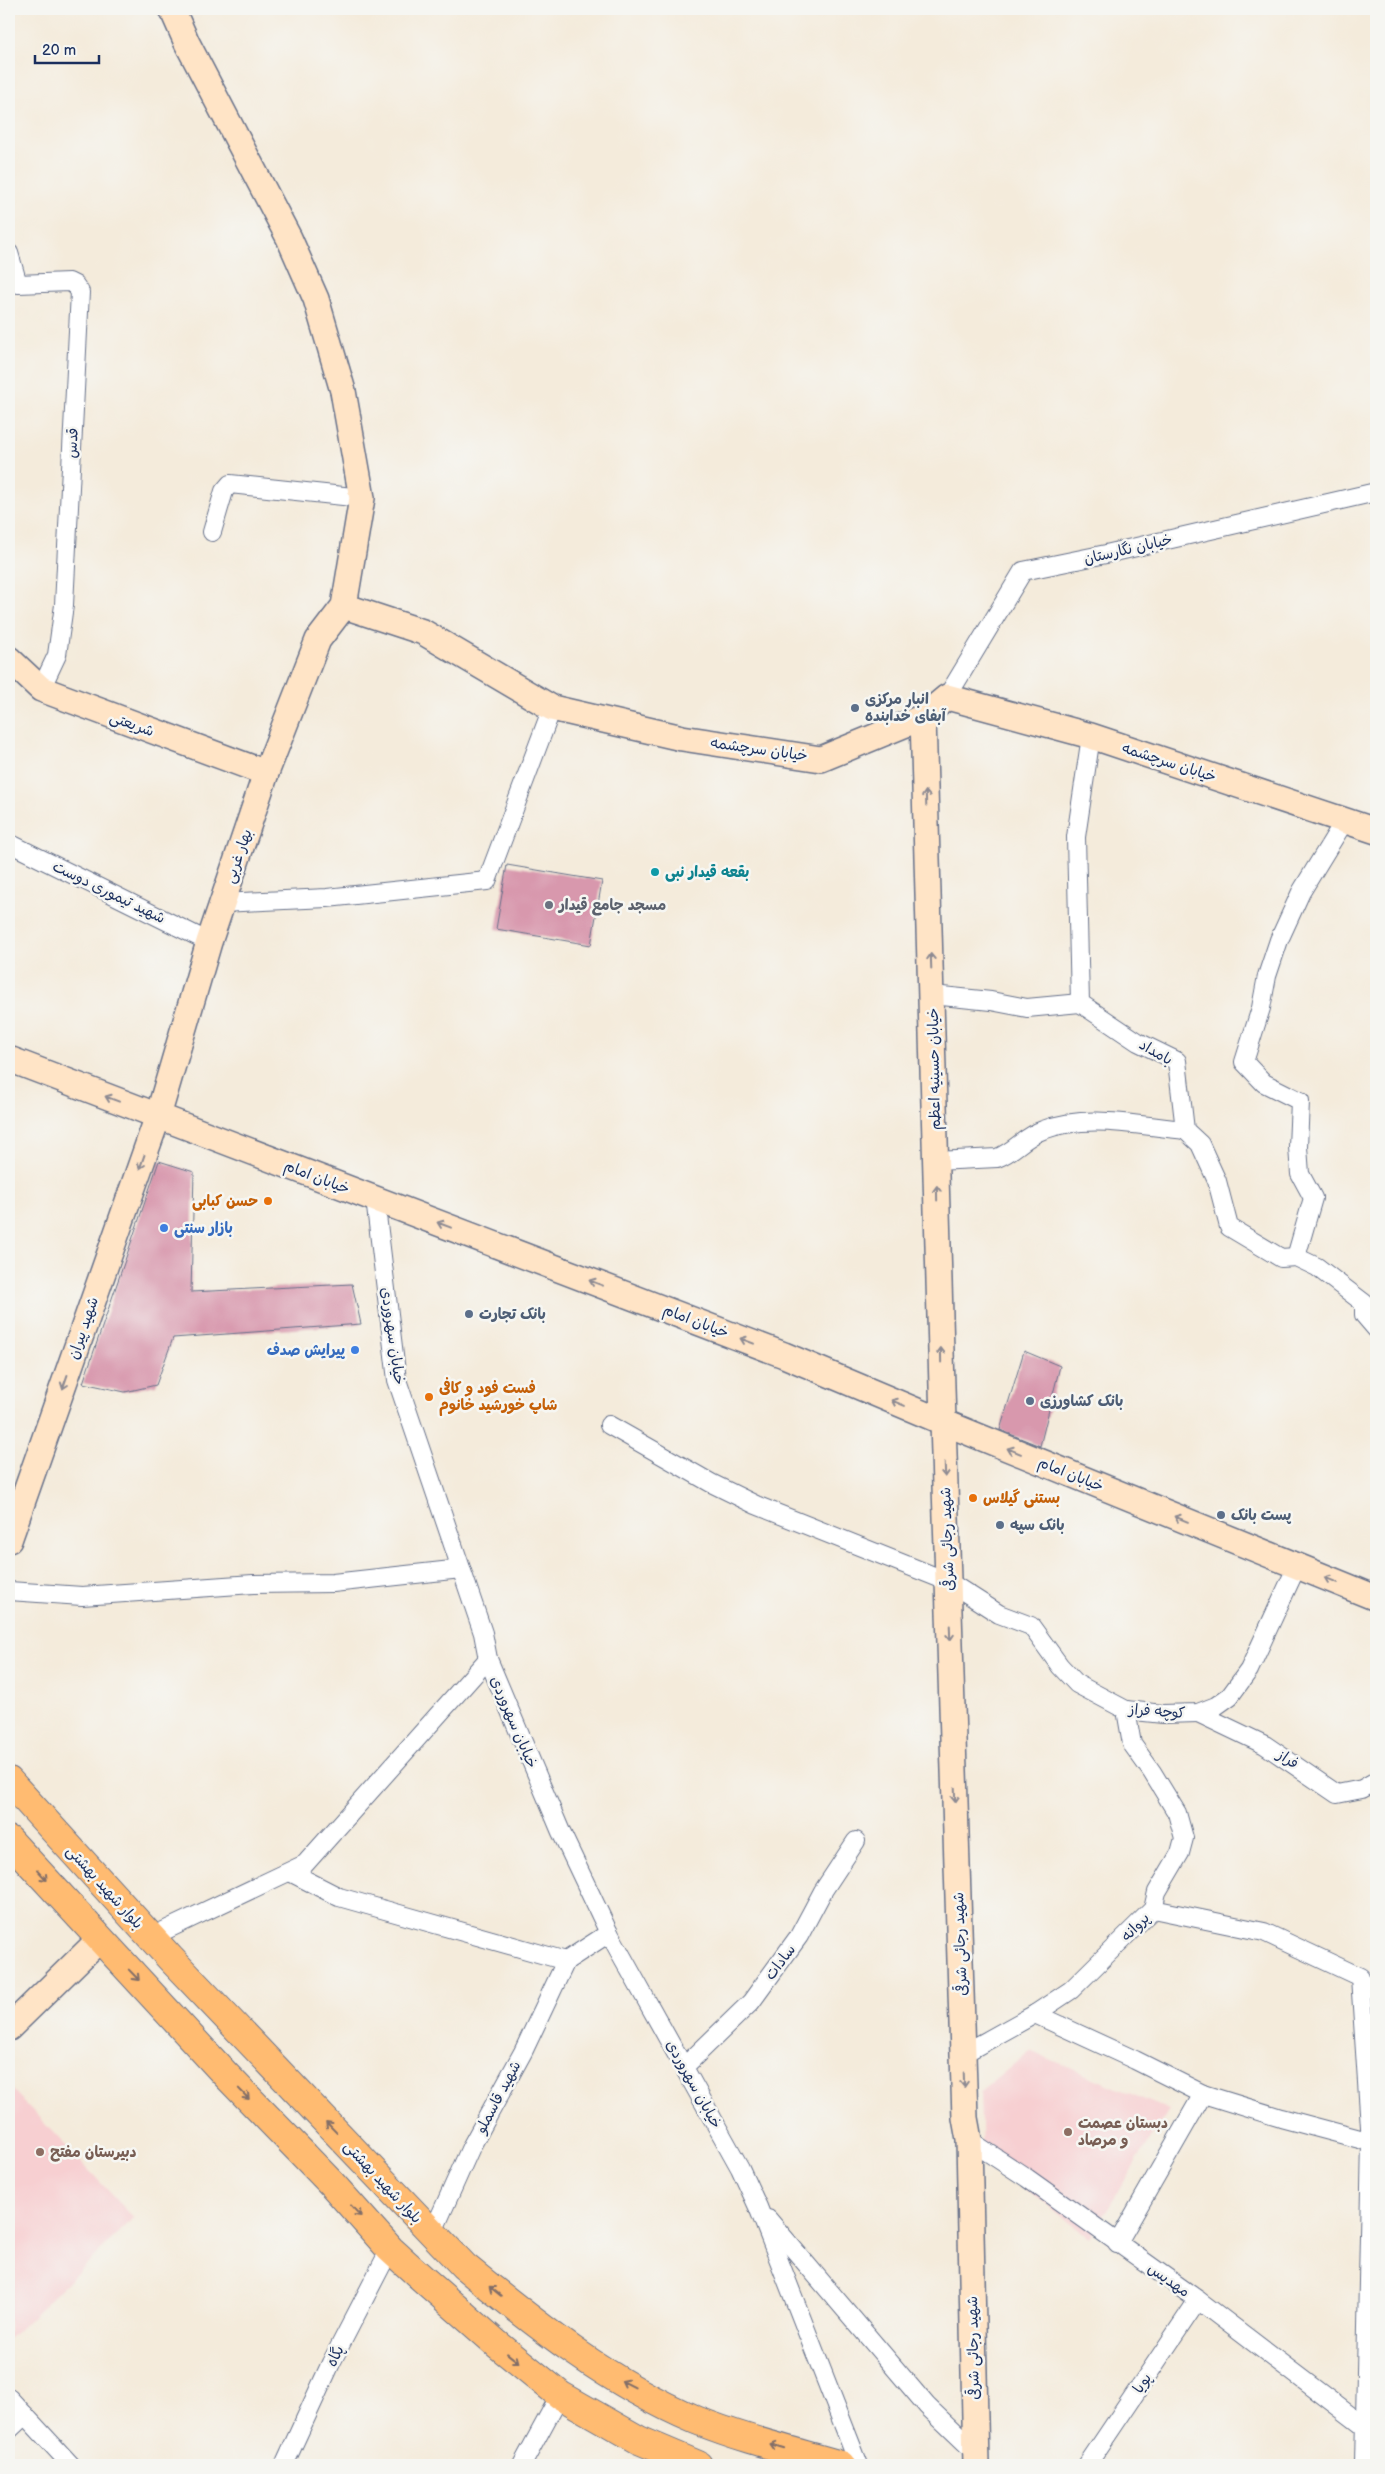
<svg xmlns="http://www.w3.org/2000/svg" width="1385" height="2474" viewBox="0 0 1385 2474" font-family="'Balsamiq Sans','Playpen Sans Arabic',sans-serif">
<rect width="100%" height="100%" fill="#f6f6f2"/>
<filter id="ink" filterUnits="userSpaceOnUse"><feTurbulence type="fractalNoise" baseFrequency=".02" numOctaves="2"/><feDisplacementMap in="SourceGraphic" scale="10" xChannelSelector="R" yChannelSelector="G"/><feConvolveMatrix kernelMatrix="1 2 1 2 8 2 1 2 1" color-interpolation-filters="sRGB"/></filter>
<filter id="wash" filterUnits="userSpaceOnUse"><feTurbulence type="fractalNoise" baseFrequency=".0096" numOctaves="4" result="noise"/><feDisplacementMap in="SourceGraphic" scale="20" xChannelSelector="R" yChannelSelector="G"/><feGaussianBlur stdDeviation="1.12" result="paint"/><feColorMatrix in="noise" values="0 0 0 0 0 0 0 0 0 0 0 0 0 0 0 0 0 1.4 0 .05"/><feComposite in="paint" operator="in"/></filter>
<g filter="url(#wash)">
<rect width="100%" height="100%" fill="#f4ebdb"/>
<g fill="#f7cfd1">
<path d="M1030,2051l139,59 -80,128 -107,-83 -2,-63z"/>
<path d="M9,2086l125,132 -125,121z"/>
</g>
<g id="blocks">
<g fill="#d898ad">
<path d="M507,865l95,16 -11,64 -95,-16z"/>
<path d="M159,1161l35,11 -3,120 161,-8 9,40 -188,14 -17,47 -31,7 -42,-9z"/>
<path d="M1024,1351l36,15 -20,80 -40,-16z"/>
</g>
</g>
</g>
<g filter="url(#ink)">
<use href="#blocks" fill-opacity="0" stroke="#67718a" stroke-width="1"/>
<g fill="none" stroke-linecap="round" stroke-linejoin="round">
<g stroke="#67718a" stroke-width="20">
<g id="street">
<path d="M9,253l9,31 51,-2 6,3 5,7 -16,313 -7,50 -16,34"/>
<path d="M212,532l12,-41 6,-7 132,14"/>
<path d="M947,697l76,-126 83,-17 270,-62"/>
<path d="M1091,736l-15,101 4,166 58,39 39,19 8,69 15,14 17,37 12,46 52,31 15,-1 21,10 47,36v12l12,14"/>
<path d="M9,843l200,99"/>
<path d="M222,903l105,-5 160,-17 65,-173"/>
<path d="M932,995l59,6 36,7 53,-5"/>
<path d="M936,1161l61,-3c17,-6 28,-22 46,-28 45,-17 96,-4 142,0"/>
<path d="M375,1199l22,181 86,253 5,26 73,173 48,101 131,235 18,39 101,258"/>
<path d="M1296,1257l17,-59 -13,-24 -2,-27 2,-46 -36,-18 -20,-21 17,-54 6,-32 12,-36 22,-48 44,-72"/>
<path d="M609,1425l102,58 45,22 193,77 50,32 32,12 29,40 17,18 49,26 37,4 35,-1 18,-7 14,-10 19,-26 48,-104"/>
<path d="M9,1591l73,5 171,-12 80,-1 128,-14"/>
<path d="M1198,1713l67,32 72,49 25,-5 14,-8"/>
<path d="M290,1872l49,25 227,64 43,-28"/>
<path d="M1153,1909l111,23 96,45 11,165 -7,323"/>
<path d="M151,1937l154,-73 183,-205"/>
<path d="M1035,2014l100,46 68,34 78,24 90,24"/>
<path d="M963,2054l72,-40 36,-24 82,-81 4,-17 23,-39 4,-15 -7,-25 -25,-41 -20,-28 -6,-34"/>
<path d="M684,2067l67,-65 48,-66 24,-45 33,-50"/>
<path d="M969,2140l58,38 171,122 167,127"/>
<path d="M768,2219l159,187 49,47"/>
<path d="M432,2234l39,-87 52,-95 43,-91"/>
<path d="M1117,2244l86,-150"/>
<path d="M9,2398l62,67"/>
<path d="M9,2430l16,-15"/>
<path d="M284,2465l47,-102 59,-114"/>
<path d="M522,2465l38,-70"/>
<path d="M1087,2465l111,-165"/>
</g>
</g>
<g stroke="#67718a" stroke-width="28">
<g id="secondary">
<path d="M344,606l79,26 129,76 130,30 139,21 102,-42 24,-20 144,39 285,95"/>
<path d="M9,659l32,30 225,84"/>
<path d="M923,717l20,705 22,696 4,22 7,325"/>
<path d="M9,1059l775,296 159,67 433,176"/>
<path d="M9,1540l149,-424 51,-174 57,-169 52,-133 26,-34 18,-108 -19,-107 -27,-92 -27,-61 -102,-195 -15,-34"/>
<path d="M9,2028l90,-88"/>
</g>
</g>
<g stroke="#67718a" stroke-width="30">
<g id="primary">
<path d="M9,1781l161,177 294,308c71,58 146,118 232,154 47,19 97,31 145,45"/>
<path d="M9,1840l217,235 106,109 58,65 33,30 74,65 63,51 79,45 59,25"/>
</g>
</g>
<use href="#street" stroke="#fff" stroke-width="18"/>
<use href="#secondary" stroke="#ffe4c6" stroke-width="25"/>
<use href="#primary" stroke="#ffbb71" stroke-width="28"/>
</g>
<defs><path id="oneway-shaft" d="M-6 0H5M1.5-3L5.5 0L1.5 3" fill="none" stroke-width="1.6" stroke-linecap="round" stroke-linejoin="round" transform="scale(1.25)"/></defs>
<g stroke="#8d8a92">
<use href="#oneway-shaft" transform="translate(926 798) rotate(-92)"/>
<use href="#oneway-shaft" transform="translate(931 961) rotate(-92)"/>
<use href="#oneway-shaft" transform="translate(112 1099) rotate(-159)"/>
<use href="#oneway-shaft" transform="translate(142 1162) rotate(109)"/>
<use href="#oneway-shaft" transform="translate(937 1193) rotate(-91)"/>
<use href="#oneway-shaft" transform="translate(444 1225) rotate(-159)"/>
<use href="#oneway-shaft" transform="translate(596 1283) rotate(-159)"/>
<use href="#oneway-shaft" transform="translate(747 1341) rotate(-159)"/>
<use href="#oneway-shaft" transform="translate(941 1355) rotate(-91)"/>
<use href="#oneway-shaft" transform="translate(65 1382) rotate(109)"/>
<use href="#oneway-shaft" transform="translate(898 1403) rotate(-157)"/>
<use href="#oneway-shaft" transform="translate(1014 1451) rotate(-158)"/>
<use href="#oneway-shaft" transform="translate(945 1470) rotate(88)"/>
<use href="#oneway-shaft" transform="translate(1181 1519) rotate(-158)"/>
<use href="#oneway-shaft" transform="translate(1331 1580) rotate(-158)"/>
<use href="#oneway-shaft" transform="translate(950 1633) rotate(88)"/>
<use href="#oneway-shaft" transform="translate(955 1795) rotate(88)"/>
<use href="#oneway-shaft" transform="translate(964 2080) rotate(88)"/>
</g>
<g stroke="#826e67">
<use href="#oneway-shaft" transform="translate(42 1875) rotate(48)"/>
<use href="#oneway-shaft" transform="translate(134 1975) rotate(46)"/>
<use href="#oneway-shaft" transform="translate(244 2094) rotate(46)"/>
<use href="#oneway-shaft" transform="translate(331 2127) rotate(-134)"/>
<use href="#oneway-shaft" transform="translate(356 2211) rotate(48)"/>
<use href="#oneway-shaft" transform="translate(495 2291) rotate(-141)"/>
<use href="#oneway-shaft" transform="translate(513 2358) rotate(38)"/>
<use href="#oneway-shaft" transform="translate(628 2384) rotate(-153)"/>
<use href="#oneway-shaft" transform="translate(777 2446) rotate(-163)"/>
</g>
</g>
<g fill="#5c6f8a" stroke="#f6f6f2" stroke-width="2">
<circle cx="855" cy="708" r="5"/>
<circle cx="469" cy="1314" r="5"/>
<circle cx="1030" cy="1401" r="5"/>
<circle cx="1221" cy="1515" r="5"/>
<circle cx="1000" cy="1525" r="5"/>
</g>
<circle fill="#0f9aa8" stroke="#f6f6f2" stroke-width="2" cx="655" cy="872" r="5"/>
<circle fill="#6b7280" stroke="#f6f6f2" stroke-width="2" cx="549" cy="905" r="5"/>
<g fill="#e8710a" stroke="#f6f6f2" stroke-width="2">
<circle cx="268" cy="1201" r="5"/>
<circle cx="429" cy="1397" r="5"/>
<circle cx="973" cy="1498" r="5"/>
</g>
<g fill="#3f7fe0" stroke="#f6f6f2" stroke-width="2">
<circle cx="164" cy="1228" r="5"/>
<circle cx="355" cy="1350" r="5"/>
</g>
<g fill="#8d6e63" stroke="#f6f6f2" stroke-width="2">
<circle cx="1068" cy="2132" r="5"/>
<circle cx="40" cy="2152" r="5"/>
</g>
<g text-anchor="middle" stroke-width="5" stroke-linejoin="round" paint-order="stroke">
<g font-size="15" fill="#1b2f5e" stroke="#f6f6f2">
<text transform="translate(72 443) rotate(-87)" y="5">قدس</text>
<text transform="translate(1128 549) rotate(-13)" y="5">خیابان نگارستان</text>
<text transform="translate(132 724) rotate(20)" y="5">شریعتی</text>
<text transform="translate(759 749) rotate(8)" y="5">خیابان سرچشمه</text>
<text transform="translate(1169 762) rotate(18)" y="5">خیابان سرچشمه</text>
<text transform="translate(238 856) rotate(-71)" y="5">بهار غربی</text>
<text transform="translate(109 892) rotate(26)" y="5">شهید تیموری دوست</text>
<text transform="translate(1156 1052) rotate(30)" y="5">بامداد</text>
<text transform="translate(934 1069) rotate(-91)" y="5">خیابان حسینیه اعظم</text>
<text transform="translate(317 1177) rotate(21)" y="5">خیابان امام</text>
<text transform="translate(696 1321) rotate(21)" y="5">خیابان امام</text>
<text transform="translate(83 1328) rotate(-71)" y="5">شهید پیران</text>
<text transform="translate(393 1336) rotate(82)" y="5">خیابان سهروردی</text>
<text transform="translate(1071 1474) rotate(22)" y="5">خیابان امام</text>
<text transform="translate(947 1539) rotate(-92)" y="5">شهید رجائی شرقی</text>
<text transform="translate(1157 1711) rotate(4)" y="5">کوچه فراز</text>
<text transform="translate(514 1722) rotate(67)" y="5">خیابان سهروردی</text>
<text transform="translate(1288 1759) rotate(33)" y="5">فراز</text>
<text transform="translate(105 1887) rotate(48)" y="5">بلوار شهید بهشتی</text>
<text transform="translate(1135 1927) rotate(-45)" y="5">پروانه</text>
<text transform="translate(960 1944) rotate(-92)" y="5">شهید رجائی شرقی</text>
<text transform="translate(780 1962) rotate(-53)" y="5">سادات</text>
<text transform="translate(694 2084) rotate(61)" y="5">خیابان سهروردی</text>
<text transform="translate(498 2097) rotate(-62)" y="5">شهید قاسملو</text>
<text transform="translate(383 2182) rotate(47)" y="5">بلوار شهید بهشتی</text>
<text transform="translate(1169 2280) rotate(35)" y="5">مهدیس</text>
<text transform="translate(973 2348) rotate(-91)" y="5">شهید رجائی شرقی</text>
<text transform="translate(335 2356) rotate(-64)" y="5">پگاه</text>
<text transform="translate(1142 2383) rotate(-56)" y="5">پویا</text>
</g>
<g font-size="15" font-weight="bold" fill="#4e5e75" stroke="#f6f6f2" text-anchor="start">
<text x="865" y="704">انبار مرکزی<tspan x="865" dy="17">آبفای خدابنده</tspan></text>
<text x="479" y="1319">بانک تجارت</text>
<text x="1040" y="1406">بانک کشاورزی</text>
<text x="1231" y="1520">پست بانک</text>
<text x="1010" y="1530">بانک سپه</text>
</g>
<g font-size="15" font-weight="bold" fill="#0d838f" stroke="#f6f6f2" text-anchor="start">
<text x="665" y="877">بقعه قیدار نبی</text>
</g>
<g font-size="15" font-weight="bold" fill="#5b616d" stroke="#f6f6f2" text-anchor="start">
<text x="559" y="910">مسجد جامع قیدار</text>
</g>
<g font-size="15" font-weight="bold" fill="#c56008" stroke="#f6f6f2" text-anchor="start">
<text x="258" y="1206" text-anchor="end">حسن کبابی</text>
<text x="439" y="1393">فست فود و کافی<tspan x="439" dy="17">شاپ خورشید خانوم</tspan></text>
<text x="983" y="1503">بستنی گیلاس</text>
</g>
<g font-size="15" font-weight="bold" fill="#366cbe" stroke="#f6f6f2" text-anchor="start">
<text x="174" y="1233">بازار سنتی</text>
<text x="345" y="1355" text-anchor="end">پیرایش صدف</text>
</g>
<g font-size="15" font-weight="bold" fill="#785e54" stroke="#f6f6f2" text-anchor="start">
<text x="1078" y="2128">دبستان عصمت<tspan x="1078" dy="17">و مرصاد</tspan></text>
<text x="50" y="2157">دبیرستان مفتح</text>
</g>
</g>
<rect width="1385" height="2474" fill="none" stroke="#f6f6f2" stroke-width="30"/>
<path d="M35 55v8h64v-8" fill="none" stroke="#1b2f5e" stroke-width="2.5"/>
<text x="42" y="55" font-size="15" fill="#1b2f5e" stroke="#f6f6f2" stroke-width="4" paint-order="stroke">20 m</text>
</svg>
